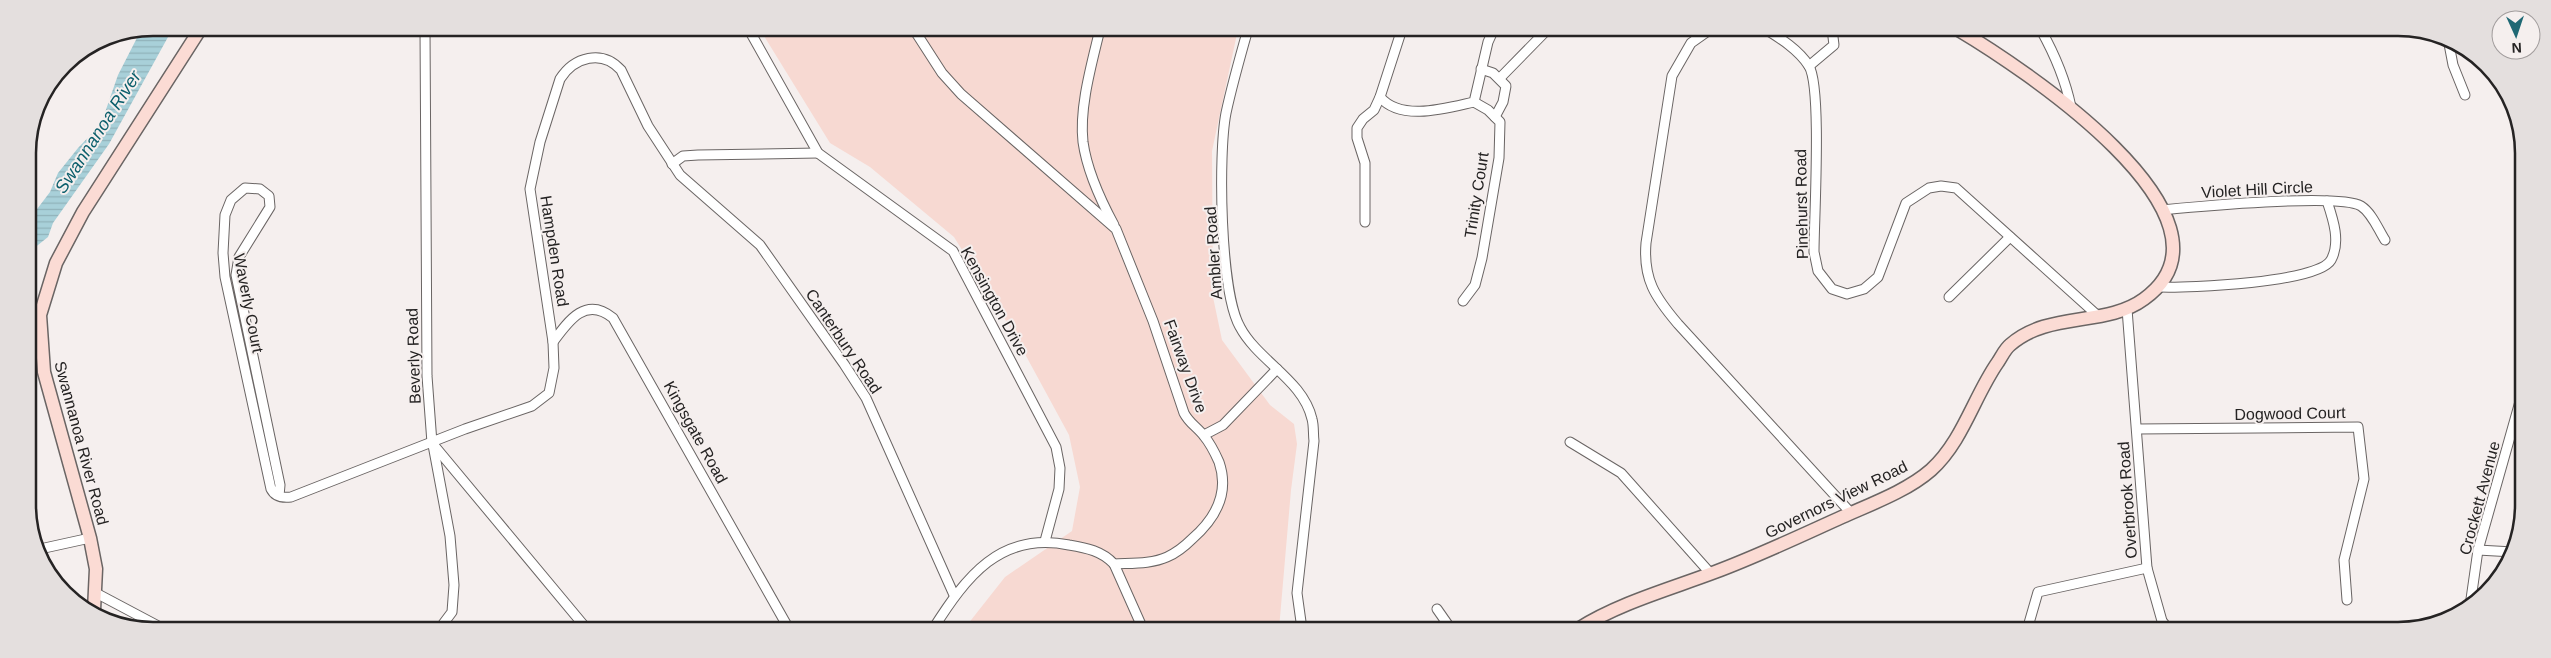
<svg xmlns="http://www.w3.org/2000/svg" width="2551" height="658" viewBox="0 0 2551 658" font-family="Arial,sans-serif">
<defs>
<pattern id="water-rules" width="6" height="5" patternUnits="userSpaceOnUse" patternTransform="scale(1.25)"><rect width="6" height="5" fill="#a8d0d9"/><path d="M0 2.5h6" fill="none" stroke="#90b2ba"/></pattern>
</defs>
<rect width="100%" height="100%" fill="#f5efee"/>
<path fill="#f7d9d2" d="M759,28l479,1 -26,122 1,146 9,43 48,65 24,19 3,20 -6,46 -12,139h-315l41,-52 67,-46 8,-44 -11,-52 -56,-103 -59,-95 -84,-70 -40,-24z"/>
<path fill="url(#water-rules)" d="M153,28h20l-64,116 -56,79 -5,14 -20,16v-32l22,-29 8,-19 20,-25 23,-24 17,-49 23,-45z"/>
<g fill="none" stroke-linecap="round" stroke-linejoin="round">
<path stroke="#a8d0d9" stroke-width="3" d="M30,527l1,1"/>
<g stroke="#6a6564" stroke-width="11">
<g id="street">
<path d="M425,28l2,348 5,67 154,185"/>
<path d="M748,28l70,125 135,98 103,196 4,21 -1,21 -14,52"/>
<path d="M913,28l29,45 19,21 155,135 37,92 31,92c5,10 13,14 20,23 6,7 11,17 15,26 11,32 -4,57 -27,77 -7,7 -16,14 -25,18 -15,7 -36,6 -53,7 -12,-13 -27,-16 -45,-19 -69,-14 -103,32 -136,84"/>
<path d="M1100,29c-8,34 -21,78 -17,113 4,29 17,57 31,83"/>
<path d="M1248,29c-8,28 -16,56 -22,84 -8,41 -6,179 14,214 18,34 63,53 72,92 2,7 1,15 2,22l-17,152 5,36"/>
<path d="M1715,29l-7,2 -17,12 -19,33 -26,167c-3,36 9,54 32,81l173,189"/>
<path d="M1765,29c15,9 34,21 44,37 13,22 5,153 5,186l4,19 14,18 15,5 17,-5 14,-12 28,-74 23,-15 12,-2 15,2 141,127"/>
<path d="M2041,30c14,25 24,48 30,77"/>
<path d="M2449,44l4,21 12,30"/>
<path d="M1809,66l25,-21 -2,-16"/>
<path d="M1481,69l12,4 13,13 -3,16 -8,15"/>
<path d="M1500,78l48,-49"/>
<path d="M1380,97c21,25 67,11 94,5l14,-60 6,-13"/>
<path d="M672,164l11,-8 15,-1 120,-2"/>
<path d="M2162,210c31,-3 178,-17 199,-4 11,7 17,23 24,34"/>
<path d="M1365,222v-59l-8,-25v-10l6,-9 11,-9 6,-13 22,-68"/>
<path d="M2160,287c28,1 158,-4 171,-27 10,-18 2,-41 -4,-59"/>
<path d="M1949,297l61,-60"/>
<path d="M1463,301l12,-16 7,-27 17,-100 1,-36 -12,-12 -14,-8"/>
<path d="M2127,309l20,259 15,53 7,9"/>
<path d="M29,315h11"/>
<path d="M553,342c16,-22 33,-46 60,-24l176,311"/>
<path d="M2137,429l221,-2 6,52 -20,81 3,40"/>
<path d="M1204,435l19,-10 54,-56"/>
<path d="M1570,442l51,31 90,101"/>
<path d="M433,445l17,91 4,49 -2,27 -12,16"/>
<path d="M279,496l1,-11 -44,-210 3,-18 31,-50 -1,-11 -9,-7 -15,-1 -14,12 -6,15 -2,38 2,24 46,212c4,8 12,9 20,8l174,-68 67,-23 17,-13 5,-25 -1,-26 -23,-153 10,-47 20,-63c14,-22 42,-30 61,-9l27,56 32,49 80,70 84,119 22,34 88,197"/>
<path d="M40,549l50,-11"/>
<path d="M2478,550l35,2"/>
<path d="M1114,564l29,65"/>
<path d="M96,593l66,35"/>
<path d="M2470,606l8,-56 43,-152"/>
<path d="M1437,609l14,20"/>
<path d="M2027,630l11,-38 109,-24"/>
</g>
</g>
<g stroke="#6a6564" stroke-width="15">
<g id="secondary">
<path d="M94,610l2,-41 -6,-31 -46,-166 -4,-57 16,-52 27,-51 118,-184"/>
<path d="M1578,629c41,-26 92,-40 137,-57 43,-16 85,-36 127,-55 29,-13 65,-26 89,-47 32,-29 43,-74 67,-108 4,-6 7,-13 12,-17 38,-34 96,-18 134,-46 111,-80 -128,-235 -187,-270"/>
</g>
</g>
<use href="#street" stroke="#fff" stroke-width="9"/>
<use href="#secondary" stroke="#fbdbd4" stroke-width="12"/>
</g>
<g text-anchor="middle" stroke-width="4" stroke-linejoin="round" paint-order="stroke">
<g font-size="16" fill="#252323" stroke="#f5efee">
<text transform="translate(2257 189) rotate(-3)" y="6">Violet Hill Circle</text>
<text transform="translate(1476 195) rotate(-81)" y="6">Trinity Court</text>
<text transform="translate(1801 204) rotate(-91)" y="6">Pinehurst Road</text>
<text transform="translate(555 251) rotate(81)" y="6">Hampden Road</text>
<text transform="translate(1213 253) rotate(-94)" y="6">Ambler Road</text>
<text transform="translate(995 301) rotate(61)" y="6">Kensington Drive</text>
<text transform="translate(249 303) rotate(79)" y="6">Waverly Court</text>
<text transform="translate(844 341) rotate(56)" y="6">Canterbury Road</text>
<text transform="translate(413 356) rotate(-92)" y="6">Beverly Road</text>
<text transform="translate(1186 366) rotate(70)" y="6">Fairway Drive</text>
<text transform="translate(2290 413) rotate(-1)" y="6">Dogwood Court</text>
<text transform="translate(696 432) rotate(61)" y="6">Kingsgate Road</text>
<text transform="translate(82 443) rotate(75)" y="6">Swannanoa River Road</text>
<text transform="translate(2479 498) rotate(-75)" y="6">Crockett Avenue</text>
<text transform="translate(1836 499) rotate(-26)" y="6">Governors View Road</text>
<text transform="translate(2127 500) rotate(-94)" y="6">Overbrook Road</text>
</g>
<g font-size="18" font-style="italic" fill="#0c5f6c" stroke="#f5efee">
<text transform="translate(98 132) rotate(-57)" y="6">Swannanoa River</text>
</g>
</g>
<path d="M0 0H2551V658H0ZM153 36H2398A117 117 0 0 1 2515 153V505A117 117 0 0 1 2398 622H153A117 117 0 0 1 36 505V153A117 117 0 0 1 153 36Z" fill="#e4dfde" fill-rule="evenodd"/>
<path fill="none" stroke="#252323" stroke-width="2.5" d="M153 36H2398A117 117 0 0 1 2515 153V505A117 117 0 0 1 2398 622H153A117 117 0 0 1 36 505V153A117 117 0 0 1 153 36Z"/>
<g transform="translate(2516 35) rotate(177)"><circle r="24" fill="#f5efee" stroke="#a29d9d"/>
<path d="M0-4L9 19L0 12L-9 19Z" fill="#1f6874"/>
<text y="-8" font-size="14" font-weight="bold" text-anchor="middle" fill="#252323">N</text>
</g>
</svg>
